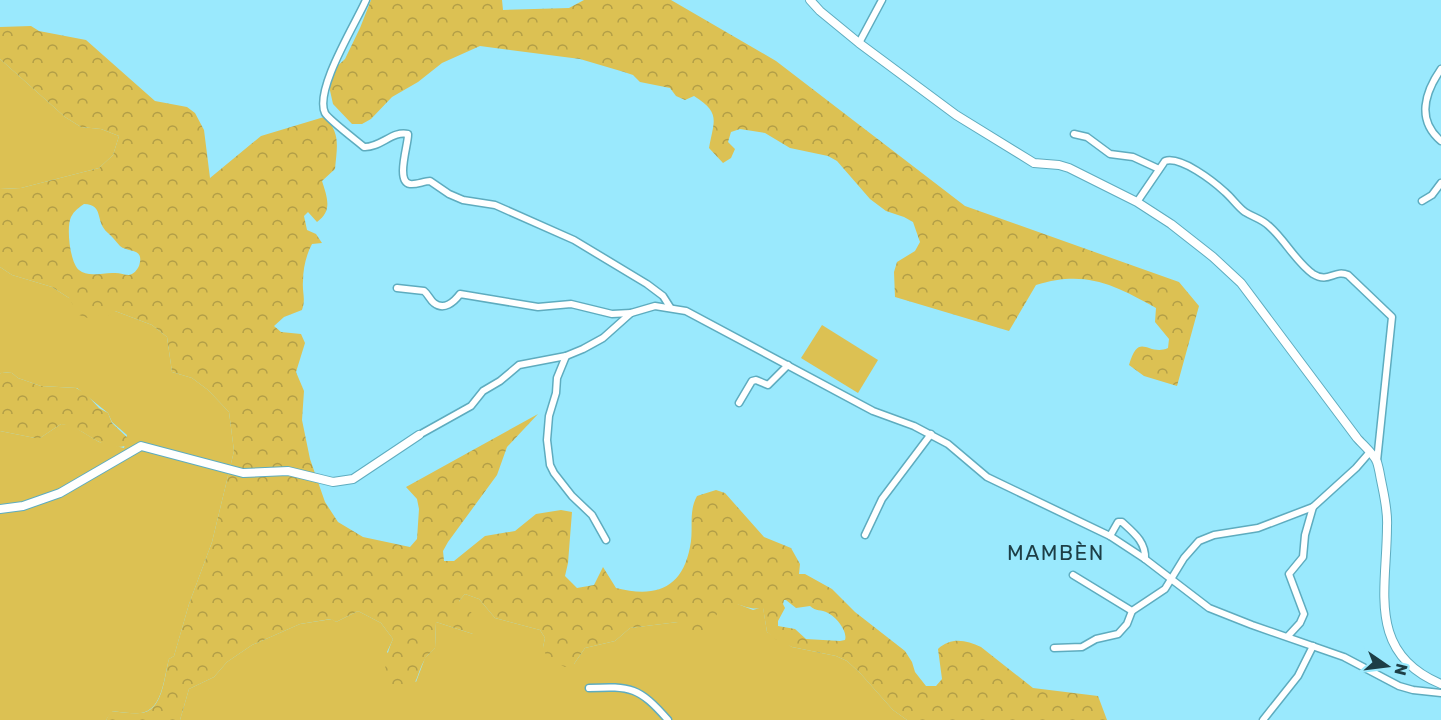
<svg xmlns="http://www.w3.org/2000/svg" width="1441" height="720" viewBox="0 0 1441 720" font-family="Rubik,sans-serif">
<defs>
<pattern id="forest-crowns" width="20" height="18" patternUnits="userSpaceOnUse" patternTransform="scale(1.5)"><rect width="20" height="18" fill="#dcc153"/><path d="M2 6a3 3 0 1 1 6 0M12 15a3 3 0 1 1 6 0" fill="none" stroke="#b29e47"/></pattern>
</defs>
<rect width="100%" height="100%" fill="#9ae9fd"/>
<g fill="#dcc153">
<path d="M0,59l65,58 16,10 20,2 18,7 -6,19 -14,13 -78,20 -21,1z"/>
<path d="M0,267l12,8 40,12 17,11 46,13 37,14 15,12 5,35 20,6 16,12 21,22 5,39 -22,91 -23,62 -15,52 -5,3c-5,17 -6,51 -28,54 -9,1 -20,-1 -29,-2l-6,9h-106v-289l35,7h5l21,-14 10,1 28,17 25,6 3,-13 -15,-13 -4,-9 -31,-25 -36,-2 -23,-8 -6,-5 -9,-1 -3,2z"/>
<path d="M822,325l56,35 -20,33 -57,-35z"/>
<path d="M465,594l14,5 16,19 45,12 5,8 -2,9 31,17 11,-16 30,-7 15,-13 48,-6 47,-19h10l18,7 10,-3 4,25 25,15 44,9 11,5 13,12 33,37 14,10h-727l9,-31 25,-12 13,-15 25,-17 48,-21 32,-5 4,3 22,-11 23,12 12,16 -6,13 29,30 9,-24 10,-10 1,-26 37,12 -14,-33z"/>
</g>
<g fill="url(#forest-crowns)" fill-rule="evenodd">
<path d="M371,0h131l1,10 66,-2 15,-8h87l105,61 189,145 214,76 20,24 -22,80 -33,-10 -15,-11c10,-35 19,-8 39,-17l1,-9 -14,-17 1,-14c-43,-24 -71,-38 -120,-23l-27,46 -114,-34 -1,-25 3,-10 18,-11 5,-9 -7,-20 -9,-5 -18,-6 -16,-12 -33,-38 -9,-5 -38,-8 -25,-15 -25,-4 -9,3 -3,10 7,7 -4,9 -8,5 -14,-15c5,-28 12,-35 -15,-52l-9,4 -9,-4 -6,-8 -30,-6 -7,-7 -9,-3 -44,-13 -100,-13 -38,17 -24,19 -26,15 -21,22 -9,5h-10l-19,-20 -4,-18 3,-15 13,-12 15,-31z"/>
<path d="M31,26l8,5 47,9 69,61 32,6 8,6 9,17 6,48 51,-42 63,-19c17,15 13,30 11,52l-13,12c5,16 11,30 -5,41l-9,-10 -4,4 3,14 9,4 6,9 -10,1c-6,11 -9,25 -9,37 -1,11 3,18 -1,29l-18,7 -10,9 7,6 20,2 4,9 -9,29 8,19 -2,29 8,39 15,43 13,20 25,15 47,10 7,-8 2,-30 -2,-10 -11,-12 132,-73 -31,33 -10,28 -49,67 -5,9 1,10h10l31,-25 30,-5 21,-17 25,-4 11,2 -4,51 -3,13 12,12 17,-3 9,-18 13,21c39,10 66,1 74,-41 4,-18 -2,-35 7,-51l19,-6 9,3 39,44 27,11 9,16 -1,10h6l27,15 23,23 50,39 7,11 3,10 11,14h10l6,-7 -4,-30c13,-12 28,-9 43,-2l52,41 65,8 9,24h-200l-14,-10 -33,-37 -13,-12 -11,-5 -44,-9 -14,-6 -11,-9 -4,-24c-14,3 -24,-6 -38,-5l-22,31 -19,-5 -6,-7 -48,6 -15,13 -30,7 -11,16 -9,3 -18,-9 -4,-11 2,-9 -5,-8 -45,-12 -16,-19 -14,-5 -6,7 16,15 -2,18 -37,-12 -1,26c-3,4 -8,7 -10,11 -12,21 -4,33 -36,29 -8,-14 -2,-36 4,-49l-12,-16 -23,-12 -22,11 -5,-3 -31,5 -48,21 -25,17 -13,15 -25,12 -9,31h-74l5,-9c10,1 20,3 29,2 23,-1 24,-36 29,-54l5,-3 15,-52 23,-62 22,-91 -5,-39 -21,-22 -16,-12 -20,-6 -5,-35 -15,-12 -37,-14 -16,11 -20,-7 -10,-17 -17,-11 -40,-12 -12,-8v-78l21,-1 78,-20 14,-13 6,-19 -18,-7 -20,-2 -16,-10 -65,-58v-32zM84,204c21,1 10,17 24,29 5,4 8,9 12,13 8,7 25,1 19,20 -2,4 -5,8 -10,9 -4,0 -9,-2 -14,-2 -11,-1 -27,5 -36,-3 -9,-7 -13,-43 -8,-53 3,-6 8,-10 13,-13zM784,600h2l10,8 14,-2c6,6 11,3 18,7 8,4 20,18 17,27l-5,1 -34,-2 -11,-10 -17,-3v-5l7,-13 -2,-4z"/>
<path d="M2,372l10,1 6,5 23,8 35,2 9,5 14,15 9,5 4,10 21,20c-28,15 -46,-16 -72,-19l-21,14h-5l-35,-7v-57z"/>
</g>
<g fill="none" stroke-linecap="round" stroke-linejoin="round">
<g stroke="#5eacbf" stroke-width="9">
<g id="minor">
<path d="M366,0c-10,23 -52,90 -41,113 3,6 32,28 39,34 16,1 29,-17 44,-13 1,8 -13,48 2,50 6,1 14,-3 20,-3l19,13 14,6 32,5 79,35 73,44 16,12 7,11"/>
<path d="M859,43l23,-43"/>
<path d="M1441,69c-16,23 -25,51 0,72"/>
<path d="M1074,134l13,3 23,17 23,3 26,12"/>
<path d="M1422,201l10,-6 9,-12"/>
<path d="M1137,202l28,-41c16,-5 48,20 60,31 7,6 13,15 20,20 8,5 17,7 24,14 16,14 27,36 44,48 16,10 21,-5 35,1l44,42 -15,144"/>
<path d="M397,288l27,3c4,3 6,9 10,12 10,8 20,-1 26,-9l78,13 33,-3 41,10 19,-1"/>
<path d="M566,356l-9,22 -1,15 -7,23 -2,24 3,25 4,8 18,23 20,19 14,25"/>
<path d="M739,403l13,-22 4,-1 12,5 20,-20"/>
<path d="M419,435l52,-29 12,-15 17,-10 19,-16 47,-9 17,-7 20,-11 28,-25 24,-7 31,5 187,100 41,15 34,18 39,33 123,59 35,23 64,49 43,17 92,32 55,29 14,4 28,3"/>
<path d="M865,535l17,-36 49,-65"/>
<path d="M1110,536l8,-14h4c12,11 24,20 23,37"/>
<path d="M1073,575l59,36 33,-22 19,-31 15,-17 15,-6 44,-7 55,-21 43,-39 13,-15"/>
<path d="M1288,636l12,-13 4,-9 -15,-40 14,-17 2,-22 8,-28"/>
<path d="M1054,648l28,-1 14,-8 22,-5 9,-10 5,-13"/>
<path d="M589,688c42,-2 50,-1 79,32"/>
<path d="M1263,720l35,-44 15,-30"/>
</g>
</g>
<g stroke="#5eacbf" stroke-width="10">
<g id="tertiary">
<path d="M810,0l10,11 39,32 97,72 78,48 25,2 10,3 68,34 34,22 42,33 28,26 116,155c6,7 17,16 20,24 2,6 3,13 4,18 3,15 7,31 6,46 0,63 -21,127 54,158"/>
<path d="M0,509l23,-3 37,-13 81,-47 102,27 45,-2 45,11 20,-3 66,-44"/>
</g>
</g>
<use href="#minor" stroke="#fff" stroke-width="6"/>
<use href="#tertiary" stroke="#fff" stroke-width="8"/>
</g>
<g text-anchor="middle" stroke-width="4.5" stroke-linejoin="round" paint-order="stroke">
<g font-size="21" letter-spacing="1.5" fill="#1d3e46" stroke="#9ae9fd">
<text x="1056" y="560">MAMBÈN</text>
</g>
</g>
<g transform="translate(1387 666) rotate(104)" stroke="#9ae9fd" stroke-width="4.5" paint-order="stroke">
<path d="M0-4.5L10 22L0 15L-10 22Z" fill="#1d3e46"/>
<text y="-9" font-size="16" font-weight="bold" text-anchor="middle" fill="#1d3e46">N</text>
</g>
</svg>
